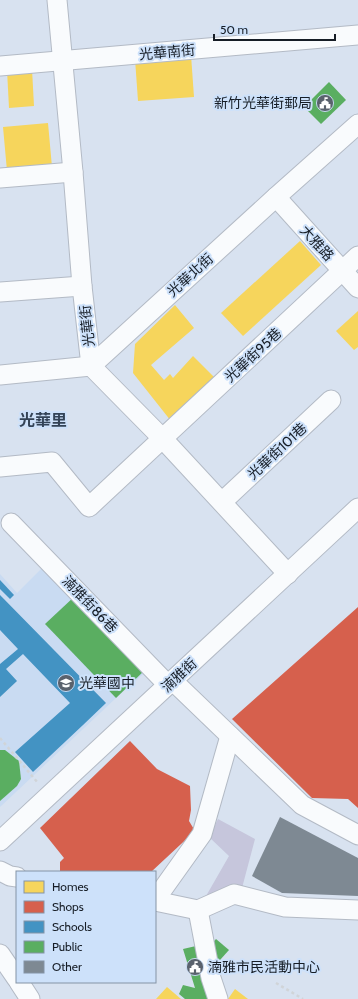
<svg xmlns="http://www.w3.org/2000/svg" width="358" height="999" viewBox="0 0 358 999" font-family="Cabin,'Noto Sans TC',sans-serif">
<rect width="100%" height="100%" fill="#d8e2f0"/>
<path fill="#c9dbf2" d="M45,565l104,104 -33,29 -116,109v-233l17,19z"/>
<path fill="#c6c6dc" d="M218,819l37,20 -13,49 -44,22 31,-54 -20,-19z"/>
<g fill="#f6d55c">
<path d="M191,55l3,42 -56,4 -3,-42z"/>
<path d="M32,69l2,37 -25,2 -2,-38z"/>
<path d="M48,123l4,44 -45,4 -4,-44z"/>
<path d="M300,241l21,24 -78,71 -22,-23z"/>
<path d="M175,305l19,23 -43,37 13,15 6,-6 3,4 20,-22 22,22 -44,43 -38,-48 2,-29z"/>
<path d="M358,311v36l-4,3 -18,-19z"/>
<path d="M167,987l14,12h-25z"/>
<path d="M235,989l13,10h-20z"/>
</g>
<g fill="#d6604d">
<path d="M358,607v201l-10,-9 -36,-1 -80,-79z"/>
<path d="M130,741l27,28 33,17 1,24 -2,11 6,10 -44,41h-83l-8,-1v-9l4,-4 -24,-30z"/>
</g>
<g fill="#4393c3">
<path d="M0,580l14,15 -4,4 -10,-10z"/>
<path d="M0,595l106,108 -23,22 -50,47 -18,-20 55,-49 -47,-49 -17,15 11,12 -17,16v-33l18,-15 -18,-19z"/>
</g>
<g fill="#5aae61">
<path d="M329,82l17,18 -25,24 -17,-17z"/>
<path d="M75,596l71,73 -30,29 -71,-74z"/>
<path d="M0,750h5l14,11 2,18 -4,7 -17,15z"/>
<path d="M216,939l13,11 -9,10 -13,-11z"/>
<path d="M196,946l14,53h-25l-6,-5 4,-9 12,3 -12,-39z"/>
</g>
<path fill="#7e8993" d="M280,817l78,41v38l-76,-3 -30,-17z"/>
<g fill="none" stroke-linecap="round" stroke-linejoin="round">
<g stroke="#b3bac5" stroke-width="21">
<g id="minor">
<path d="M57,0l16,172 9,114 9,80 72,73 125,135"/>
<path d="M0,66l358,-31"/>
<path d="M0,178l73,-6"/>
<path d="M276,197l82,91"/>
<path d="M0,292l82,-6"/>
<path d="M0,375l91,-9 185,-169 82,-73"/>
<path d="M0,467l52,-5 37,45 269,-251"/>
<path d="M222,502l109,-102"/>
<path d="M11,523l157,162"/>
<path d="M173,681l129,124 56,30"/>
<path d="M0,841l358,-333"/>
<path d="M0,871l10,5 7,1"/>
<path d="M155,900l47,-66 28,-98"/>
<path d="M155,901l43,9"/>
<path d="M198,910l36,-16 51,13 73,3"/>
<path d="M198,910l13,68 7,21"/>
<path d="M0,954l17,25"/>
<path d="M19,982l11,17"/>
</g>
</g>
<g stroke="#d0d4d8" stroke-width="2.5" stroke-dasharray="3 3" stroke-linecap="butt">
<path d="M0,738l38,45"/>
<path d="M276,983l27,16"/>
</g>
<use href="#minor" stroke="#f9fbfd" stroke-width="19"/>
</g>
<defs>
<g id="civic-disc" transform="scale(0.9)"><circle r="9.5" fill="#5a626d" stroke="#cde1fa"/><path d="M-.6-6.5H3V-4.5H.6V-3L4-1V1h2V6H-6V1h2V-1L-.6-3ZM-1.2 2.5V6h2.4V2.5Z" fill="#fff"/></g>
<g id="school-disc" transform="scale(0.9)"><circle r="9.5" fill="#5a626d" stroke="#cde1fa"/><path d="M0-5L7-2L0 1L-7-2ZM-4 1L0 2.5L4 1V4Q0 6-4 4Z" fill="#fff"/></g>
</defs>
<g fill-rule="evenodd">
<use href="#civic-disc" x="325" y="103"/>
<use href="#school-disc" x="66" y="683"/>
<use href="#civic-disc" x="195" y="967"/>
</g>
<g text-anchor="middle" stroke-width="4" stroke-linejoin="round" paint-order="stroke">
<g font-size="14" fill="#161d26" stroke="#cde1fa">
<text transform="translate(167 52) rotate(-5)" y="5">光華南街</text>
<text transform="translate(317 243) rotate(48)" y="5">大雅路</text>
<text transform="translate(190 275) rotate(-42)" y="5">光華北街</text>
<text transform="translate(87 326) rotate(-96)" y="5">光華街</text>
<text transform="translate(253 355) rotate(-43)" y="5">光華街95巷</text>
<text transform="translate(277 451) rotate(-43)" y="5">光華街101巷</text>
<text transform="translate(90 604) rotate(46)" y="5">湳雅街86巷</text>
<text transform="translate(179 675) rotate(-43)" y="5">湳雅街</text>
</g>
<g font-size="14" fill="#161d26" stroke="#cde1fa" text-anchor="start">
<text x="312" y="108" text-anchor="end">新竹光華街郵局</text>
<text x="79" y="688">光華國中</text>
<text x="208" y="972">湳雅市民活動中心</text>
</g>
<g font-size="16" font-weight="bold" fill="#334357" stroke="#cde1fa">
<text x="43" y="426">光華里</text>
</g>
</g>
<rect x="16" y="871" width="140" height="112" fill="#cde1fa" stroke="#8493a5"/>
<rect x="24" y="881" width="20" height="12" fill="#f6d55c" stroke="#8493a5"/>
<text x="52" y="891" font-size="12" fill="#161d26">Homes</text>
<rect x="24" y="901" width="20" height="12" fill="#d6604d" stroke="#8493a5"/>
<text x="52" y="911" font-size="12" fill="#161d26">Shops</text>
<rect x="24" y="921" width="20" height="12" fill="#4393c3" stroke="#8493a5"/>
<text x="52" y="931" font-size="12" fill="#161d26">Schools</text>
<rect x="24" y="941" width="20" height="12" fill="#5aae61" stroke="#8493a5"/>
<text x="52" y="951" font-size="12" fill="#161d26">Public</text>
<rect x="24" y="961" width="20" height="12" fill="#7e8993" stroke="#8493a5"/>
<text x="52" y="971" font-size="12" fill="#161d26">Other</text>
<path d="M214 34v6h121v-6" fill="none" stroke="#161d26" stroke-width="2"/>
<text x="220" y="34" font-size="12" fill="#161d26" stroke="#cde1fa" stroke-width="3" paint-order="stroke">50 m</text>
</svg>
